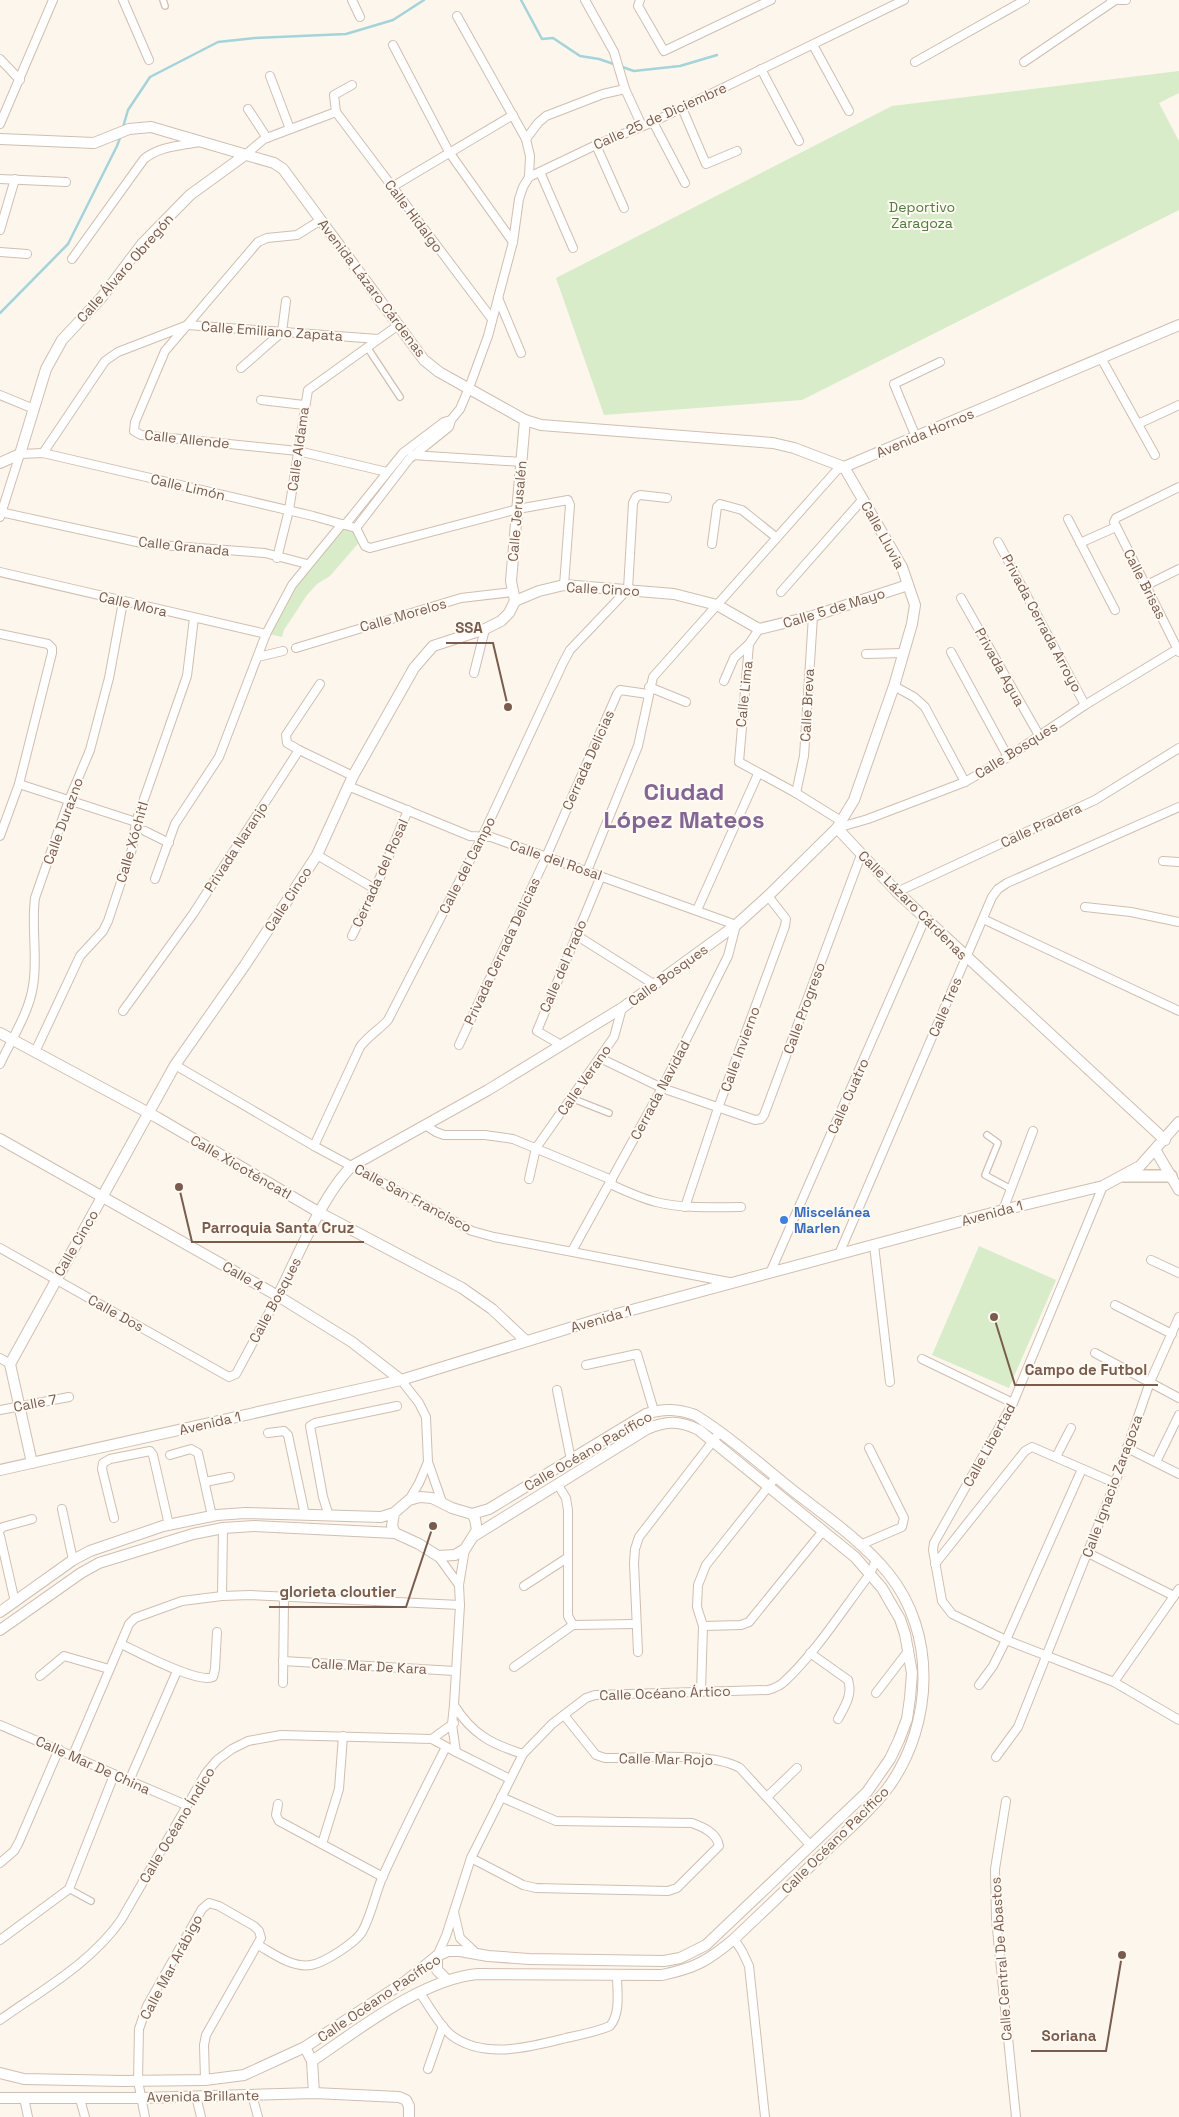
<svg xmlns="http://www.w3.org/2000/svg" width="1179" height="2117" viewBox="0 0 1179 2117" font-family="'Space Grotesk',sans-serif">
<rect width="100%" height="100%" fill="#fdf6ec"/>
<g fill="#d8ecc9">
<path d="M1179,71v22l-20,10 20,38v69l-377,190 -198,15 -48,-137 336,-172z"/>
<path d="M342,524l20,15 -32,37 -13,8 -10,11 -23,35 -2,7 -13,-3 24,-48z"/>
<path d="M979,1246l77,34 -47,108 -77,-33z"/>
</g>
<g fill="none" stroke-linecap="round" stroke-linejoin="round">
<g stroke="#a5d3da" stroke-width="2.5">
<path d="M521,0l21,39 11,-1 27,18 19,3 35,12 46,-5 37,-11"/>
<path d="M123,127l5,-17 22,-33 68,-35 37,-4 91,-4 47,-14 31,-20"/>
<path d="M0,313l68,-69 49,-98 4,-11"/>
</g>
<g stroke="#d1beb0" stroke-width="8">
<g id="pedestrian">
<path d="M163,0l2,6"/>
<path d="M367,347l33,50"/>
<path d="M571,1098l38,15"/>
<path d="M987,1135l11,8 -13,32 26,14"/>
<path d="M69,1889l22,12"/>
</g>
</g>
<g stroke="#d1beb0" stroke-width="10">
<g id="minor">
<path d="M123,0l26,60"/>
<path d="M352,0l8,17"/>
<path d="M585,0l29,52 11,37 17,37"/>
<path d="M640,0l-2,6 26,45 107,-51"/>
<path d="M1111,0h15"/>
<path d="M457,16l69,123 4,17 -1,21"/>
<path d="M393,45l56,107 64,90"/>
<path d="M813,45l36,66"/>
<path d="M0,59l20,21"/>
<path d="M915,62l110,-62"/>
<path d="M1024,62l90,-61"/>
<path d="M761,69l38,72"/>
<path d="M270,76l20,53"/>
<path d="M352,85l-18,10 2,17 156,207"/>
<path d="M682,108l24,56 31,-13"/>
<path d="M248,109l19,29"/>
<path d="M653,122l32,61"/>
<path d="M0,124l53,-124"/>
<path d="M526,139l12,-16 8,-7 57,-22 22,-5"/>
<path d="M596,145l28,63"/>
<path d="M245,155l19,-16 72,-27"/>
<path d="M540,172l33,76"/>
<path d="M0,179l66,3"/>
<path d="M392,187l121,-72"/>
<path d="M321,220l-24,15 -30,3 -9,4 -93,109 -30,71 -1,9 7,4 157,16 89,21"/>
<path d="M0,230l15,-51"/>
<path d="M0,252l27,2"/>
<path d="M72,259l72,-100c16,-13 36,-13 55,-17"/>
<path d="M498,298l23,55"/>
<path d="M1101,358l54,97"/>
<path d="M241,368l41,-36 4,-31"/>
<path d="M0,395l34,14"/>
<path d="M261,400l43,5"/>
<path d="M1138,424l41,-19"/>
<path d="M916,437l-22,-53 46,-22"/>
<path d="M43,453l62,-92 13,-9 70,-27 190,14"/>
<path d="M412,455l110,7"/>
<path d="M1179,487l-63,31 -2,4 65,130"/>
<path d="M0,512l146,32 119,9 42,11"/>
<path d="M0,517l20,-63 23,-1 270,63 43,12"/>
<path d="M1068,519l47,91"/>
<path d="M345,525l58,-72 41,-31 7,-2"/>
<path d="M356,528l53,-69 40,-32 2,-7 9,-11 9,-21 19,-52 25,-94 6,-43 4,-12 6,-10 67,-32 57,-23 251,-122"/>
<path d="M356,528l9,18 5,2 148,-39 50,-9 2,5 -6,80"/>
<path d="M998,542l87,163"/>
<path d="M1080,543l36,-16"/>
<path d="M712,544l5,-37 3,-3 22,6 35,28"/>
<path d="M277,558l12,-48 19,-120 89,-64"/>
<path d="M0,572l266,62"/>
<path d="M1147,585l32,-16"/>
<path d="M781,592l82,-93"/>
<path d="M961,598l79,139"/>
<path d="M759,629l-10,15 -10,118 57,31 45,28"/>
<path d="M0,634l48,10 4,4v5l-33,131 -19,52"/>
<path d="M296,648l165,-50 52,-6"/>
<path d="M951,652l57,105"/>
<path d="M866,654l38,-1"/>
<path d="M258,657l25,-6"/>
<path d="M474,673l11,-44"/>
<path d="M724,681l10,-23 15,-14"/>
<path d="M894,686l20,11 11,10 40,75"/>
<path d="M649,687l37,15"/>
<path d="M299,750l54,26"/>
<path d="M19,784l117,38"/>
<path d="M348,786l122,50 21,1 245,88 -8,31 -66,132 -90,163"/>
<path d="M796,793l8,-37 9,-140"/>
<path d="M837,828l31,-9 97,-37 43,-25 77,-52 94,-57"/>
<path d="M145,831l24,12"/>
<path d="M317,855l58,34"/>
<path d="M1163,861l16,1"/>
<path d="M587,871l51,-125 15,-69 184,-207 7,-3"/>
<path d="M155,879l20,-55 44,-67 47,-123 26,-49 50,-61"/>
<path d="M897,892l198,-92 84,-52"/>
<path d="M1085,907l46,5 48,10"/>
<path d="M697,910l61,-136"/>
<path d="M983,919l196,92"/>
<path d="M576,935l79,50"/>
<path d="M352,936l23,-47 33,-79"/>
<path d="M123,1011l70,-97 106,-164 -12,-7 -1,-8 34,-51"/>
<path d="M459,1045l87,-188 71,-163 3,-4 28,4"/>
<path d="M561,1045l-24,-14 64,-155"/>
<path d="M35,1052l45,-96 23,-25 5,-10 24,-72 4,-27 51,-146 7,-58"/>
<path d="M600,1058l62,30 93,32 6,-1 3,-4 97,-260"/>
<path d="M0,1064c11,-24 29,-51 33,-78 5,-28 -2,-59 2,-88l34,-98 21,-50 19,-72 14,-76"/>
<path d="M175,1065l139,81 158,85 22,6 235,45"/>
<path d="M425,1125l11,7 8,3h41l28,4 99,41"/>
<path d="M314,1146l46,-99c8,-11 19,-17 28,-27l94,-183 81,-174 7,-13 58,-61 5,-86 3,-6 4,-2 27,3"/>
<path d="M529,1179l7,-31 78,-111 8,-29"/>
<path d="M610,1184c15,7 30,14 46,18 28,7 57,5 85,5"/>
<path d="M1103,1186l-90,217 -79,140 -1,7 9,51 10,13 54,26 108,42 65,38"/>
<path d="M685,1207l33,-99 67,-182 1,-7 -18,-23"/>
<path d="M1003,1210l30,-79"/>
<path d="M874,1245l16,137"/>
<path d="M0,1248l229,129 7,-3 42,-78"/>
<path d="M839,1254l153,-357 6,-8 9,-6 172,-76"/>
<path d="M1151,1260l28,13"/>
<path d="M770,1273l155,-354"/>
<path d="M1115,1305l57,29"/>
<path d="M1095,1353l84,45"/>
<path d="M0,1358l10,6"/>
<path d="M922,1359l91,44"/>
<path d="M586,1365l51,-11 17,57"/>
<path d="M401,1380l18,23 7,14 2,45 14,40"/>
<path d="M557,1390l14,70"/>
<path d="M0,1410l69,-13"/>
<path d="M268,1433l16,-2 4,4 17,80"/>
<path d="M1127,1448l52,26"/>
<path d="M170,1455l21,-6 7,4 14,63"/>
<path d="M1056,1457l15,-29"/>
<path d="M1156,1462l23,-47"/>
<path d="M205,1482l25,-5"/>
<path d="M558,1485l8,13 2,12v106l5,9"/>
<path d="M409,1500l10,-17 9,-21"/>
<path d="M62,1509l11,51"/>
<path d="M329,1516l-6,-19 -13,-71 5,-3 82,-17"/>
<path d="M114,1518l-12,-49 1,-6 7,-4 40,-8 3,4 16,70"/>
<path d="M0,1530l3,-3 29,-8"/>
<path d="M0,1536l15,66"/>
<path d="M860,1545l42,-18 2,-9 -35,-70"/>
<path d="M1088,1553l86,43"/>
<path d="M438,1556l21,29"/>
<path d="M935,1564l90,-113 7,-4 83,36"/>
<path d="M524,1586l43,-28"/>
<path d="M222,1596l1,-68"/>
<path d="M573,1625l63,-1"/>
<path d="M703,1626l38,-1 8,-3 74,-91"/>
<path d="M121,1644c17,8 77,40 92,33l2,-8 2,-37"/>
<path d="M638,1652l-4,-89 1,-14 4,-12 81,-105"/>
<path d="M810,1653l38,27c5,14 -3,26 -10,39"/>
<path d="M283,1661l172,10"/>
<path d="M514,1667l59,-42"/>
<path d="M40,1676l24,-20 45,13"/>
<path d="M1114,1682l65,-93"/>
<path d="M283,1683l1,-85"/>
<path d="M979,1685l14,-19 13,-26 76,-171"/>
<path d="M701,1691l2,-65 -6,-19 1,-22 8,-20 70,-88"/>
<path d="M876,1693l33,-43"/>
<path d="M454,1705l6,-100 -1,-20 6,-36"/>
<path d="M564,1715l32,40 9,3c35,0 107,-7 135,10l71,78"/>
<path d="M0,1725l186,80"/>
<path d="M432,1739l22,-16"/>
<path d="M73,1755l56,-131 6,-6 47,-17 40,-5 28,-1 210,10"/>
<path d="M996,1757l22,-30 97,-244 35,-101 29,-65"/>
<path d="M510,1779l-54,-27 -4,-28 2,-19c18,29 37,39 69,49"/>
<path d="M129,1781l48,-110"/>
<path d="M767,1797l30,-29"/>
<path d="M1006,1801l-11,68 1,50 20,198"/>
<path d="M278,1804l-2,11 3,6 104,56"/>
<path d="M322,1844l17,-55 4,-53"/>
<path d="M471,1858l52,27 13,3 132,3 9,-3 42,-42c-2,-13 -16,-19 -27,-23l-136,-2 -55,-24"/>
<path d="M0,1863l14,-12 5,-9 40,-93"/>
<path d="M454,1912l6,26 16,15"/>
<path d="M734,1939l8,12 7,15 16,151"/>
<path d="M0,1940l69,-51 45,-114"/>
<path d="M258,1945c16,9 34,23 53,20 13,-2 44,-22 51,-33 9,-16 13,-37 20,-54 20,-44 42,-88 64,-131"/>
<path d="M437,1956l9,-20 25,-78 52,-104 29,-30 34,-26 9,-3 173,-5c7,-2 12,-4 17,-9 32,-30 58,-72 85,-107l6,-14"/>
<path d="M419,1992c10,13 19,32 32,43 33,25 79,12 115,3 14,-3 30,-6 44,-12 11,-13 7,-35 7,-51"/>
<path d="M0,2020c42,-30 91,-57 121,-100l85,-147 11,-13 15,-11 16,-8 33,-6 151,4 24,13"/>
<path d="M428,2069l15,-43"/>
<path d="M252,2095l6,22"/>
<path d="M196,2096l5,21"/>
<path d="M24,2098l4,19"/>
<path d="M80,2099l5,18"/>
<path d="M145,2117l-7,-36 1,-52 8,-23 55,-97 7,-6 10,3 35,20 5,5 2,7 -55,97 -2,10 1,35"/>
</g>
</g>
<g stroke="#d1beb0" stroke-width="12">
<g id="tertiary">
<path d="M0,139l94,4 35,-14 22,-2 123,36 9,6 141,191 15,12 86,48 16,5 232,18 21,5 50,19"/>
<path d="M0,463l20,-9 26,-85 16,-29 40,-43 40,-53 48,-49 55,-40"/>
<path d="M844,467l335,-142"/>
<path d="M515,601l-4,-20 14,-161"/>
<path d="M837,828l60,64 268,248"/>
<path d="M0,1033l158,85 162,95 142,75 30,21 34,32"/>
<path d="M0,1139l278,157 74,46 49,38"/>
<path d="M1156,1151l23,39"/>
<path d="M278,1296c19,-38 45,-102 74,-130l136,-76 134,-82 114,-83 32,-29 69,-68 17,-28 40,-114 18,-62 3,-19 -13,-38 -58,-100"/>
<path d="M32,1463l-22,-99 165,-299 70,-100 72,-110 36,-79 61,-108 19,-22 52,-17 16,-8 8,-8 6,-12 24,-10 25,-6 110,9 43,11 42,24 54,-13 95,-31"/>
<path d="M0,1470l401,-90 201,-62 401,-108 100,-24 37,-20 39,-44"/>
<path d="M0,1612l73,-52 17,-9 73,-25 54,-11 28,-2 136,4 13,-4 15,-13 11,-3 12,1 20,10 20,6 3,5 2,11 -12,19 -10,6 -17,1 -19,-12 -24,-11 -3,-7 2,-13"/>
<path d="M0,1630l81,-57 18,-10 94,-29 30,-6 31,-2 141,7"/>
<path d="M437,1956v14l10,10"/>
<path d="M305,2047l7,14 2,32"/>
<path d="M312,2061c46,-31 110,-82 166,-87l184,1c33,-7 46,-14 72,-36 33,-31 66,-63 98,-94 20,-19 42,-38 58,-60 43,-62 47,-152 -2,-212 -27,-33 -64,-58 -97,-84 -31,-25 -62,-53 -96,-74 -17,-6 -31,-7 -49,-1l-157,95 -17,5"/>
<path d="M0,2073l24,6 99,2 82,-1 39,-5 61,-28 101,-66 31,-25 11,-5h12l28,5 41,3 135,2 16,-3 26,-13 161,-153 23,-33 9,-19 8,-21 3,-21 2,-25 -7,-39 -5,-15 -18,-31 -27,-31 -156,-127c-18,-9 -32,-10 -52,-1l-173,107"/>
<path d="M0,2098h140l174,-5 85,4 7,3 3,6v11"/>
</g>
</g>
<g stroke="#d6c0b0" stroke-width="14">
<path id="secondary" d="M1124,1176h47"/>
</g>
<use href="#pedestrian" stroke="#fff" stroke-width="5.5"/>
<use href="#minor" stroke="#fff" stroke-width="8"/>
<use href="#tertiary" stroke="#fff" stroke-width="10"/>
<use href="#secondary" stroke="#fff" stroke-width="11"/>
</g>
<circle fill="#3f7fe0" stroke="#fffaf3" stroke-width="2" cx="784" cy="1220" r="5"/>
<g text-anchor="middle" stroke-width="4" stroke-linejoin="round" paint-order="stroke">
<g font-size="14" fill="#7a5c4d" stroke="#fffaf3">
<text transform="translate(660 116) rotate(-24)" y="5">Calle 25 de Diciembre</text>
<text transform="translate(414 216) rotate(53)" y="5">Calle Hidalgo</text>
<text transform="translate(125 268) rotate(-49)" y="5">Calle Álvaro Obregón</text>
<text transform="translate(372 288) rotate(53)" y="5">Avenida Lázaro Cárdenas</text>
<text transform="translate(272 331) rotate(4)" y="5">Calle Emiliano Zapata</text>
<text transform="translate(925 433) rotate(-23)" y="5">Avenida Hornos</text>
<text transform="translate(187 439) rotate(6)" y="5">Calle Allende</text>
<text transform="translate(298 449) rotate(-82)" y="5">Calle Aldama</text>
<text transform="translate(188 487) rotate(13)" y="5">Calle Limón</text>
<text transform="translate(517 511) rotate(-85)" y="5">Calle Jerusalén</text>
<text transform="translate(883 535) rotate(61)" y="5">Calle Lluvia</text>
<text transform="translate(184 546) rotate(6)" y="5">Calle Granada</text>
<text transform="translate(1145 584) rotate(63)" y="5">Calle Brisas</text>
<text transform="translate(603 589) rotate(3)" y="5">Calle Cinco</text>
<text transform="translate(133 604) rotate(13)" y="5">Calle Mora</text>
<text transform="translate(834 608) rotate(-17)" y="5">Calle 5 de Mayo</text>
<text transform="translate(403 615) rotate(-16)" y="5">Calle Morelos</text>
<text transform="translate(1042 623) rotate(62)" y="5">Privada Cerrada Arroyo</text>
<text transform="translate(1000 667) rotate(61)" y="5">Privada Agua</text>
<text transform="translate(744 694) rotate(-84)" y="5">Calle Lima</text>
<text transform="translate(807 705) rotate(-87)" y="5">Calle Breva</text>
<text transform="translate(1016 750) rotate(-32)" y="5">Calle Bosques</text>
<text transform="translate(588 760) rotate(-66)" y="5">Cerrada Delicias</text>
<text transform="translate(63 821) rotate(-70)" y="5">Calle Durazno</text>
<text transform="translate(1041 825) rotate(-25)" y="5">Calle Pradera</text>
<text transform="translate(132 842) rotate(-74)" y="5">Calle Xóchitl</text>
<text transform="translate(236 847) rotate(-57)" y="5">Privada Naranjo</text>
<text transform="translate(556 860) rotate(19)" y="5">Calle del Rosal</text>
<text transform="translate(467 865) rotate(-63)" y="5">Calle del Campo</text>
<text transform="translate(380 873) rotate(-66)" y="5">Cerrada del Rosal</text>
<text transform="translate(288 899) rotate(-57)" y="5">Calle Cinco</text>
<text transform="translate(913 905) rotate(45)" y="5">Calle Lázaro Cárdenas</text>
<text transform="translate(502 951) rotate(-65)" y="5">Privada Cerrada Delicias</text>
<text transform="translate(563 966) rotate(-67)" y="5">Calle del Prado</text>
<text transform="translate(668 975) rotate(-36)" y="5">Calle Bosques</text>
<text transform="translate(945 1007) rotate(-67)" y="5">Calle Tres</text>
<text transform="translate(804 1008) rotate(-70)" y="5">Calle Progreso</text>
<text transform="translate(740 1049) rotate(-70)" y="5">Calle Invierno</text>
<text transform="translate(584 1080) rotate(-55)" y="5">Calle Verano</text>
<text transform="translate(660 1090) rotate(-62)" y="5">Cerrada Navidad</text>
<text transform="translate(848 1096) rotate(-66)" y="5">Calle Cuatro</text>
<text transform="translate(241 1167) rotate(30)" y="5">Calle Xicoténcatl</text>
<text transform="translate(413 1198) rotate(28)" y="5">Calle San Francisco</text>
<text transform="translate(992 1213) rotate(-15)" y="5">Avenida 1</text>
<text transform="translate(76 1243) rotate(-60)" y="5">Calle Cinco</text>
<text transform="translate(243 1276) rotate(30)" y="5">Calle 4</text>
<text transform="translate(275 1300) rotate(-62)" y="5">Calle Bosques</text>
<text transform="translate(116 1313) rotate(29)" y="5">Calle Dos</text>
<text transform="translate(601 1319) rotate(-16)" y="5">Avenida 1</text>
<text transform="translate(35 1403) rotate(-11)" y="5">Calle 7</text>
<text transform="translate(210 1423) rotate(-13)" y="5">Avenida 1</text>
<text transform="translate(989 1445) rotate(-61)" y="5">Calle Libertad</text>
<text transform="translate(588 1451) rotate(-30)" y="5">Calle Océano Pacífico</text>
<text transform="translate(1112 1486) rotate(-70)" y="5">Calle Ignacio Zaragoza</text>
<text transform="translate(369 1666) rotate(3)" y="5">Calle Mar De Kara</text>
<text transform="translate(665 1693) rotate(-2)" y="5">Calle Océano Ártico</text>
<text transform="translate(666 1759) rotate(1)" y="5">Calle Mar Rojo</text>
<text transform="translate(93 1765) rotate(24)" y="5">Calle Mar De China</text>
<text transform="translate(177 1825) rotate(-59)" y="5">Calle Océano Índico</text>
<text transform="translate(835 1840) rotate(-45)" y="5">Calle Océano Pacífico</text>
<text transform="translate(1001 1959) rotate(-94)" y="5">Calle Central De Abastos</text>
<text transform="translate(171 1967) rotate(-62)" y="5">Calle Mar Arábigo</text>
<text transform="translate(379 1998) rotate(-34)" y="5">Calle Océano Pacífico</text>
<text transform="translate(203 2096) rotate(-1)" y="5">Avenida Brillante</text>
</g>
<g font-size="14" fill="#537a41" stroke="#fffaf3">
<text x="922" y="212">Deportivo<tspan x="922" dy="16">Zaragoza</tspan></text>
</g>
<g font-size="14" font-weight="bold" fill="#366cbe" stroke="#fffaf3" text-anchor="start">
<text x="794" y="1217">Miscelánea<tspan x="794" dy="16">Marlen</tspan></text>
</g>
<g font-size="24" font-weight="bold" fill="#846695" stroke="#fffaf3">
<text x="684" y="800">Ciudad<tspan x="684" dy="28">López Mateos</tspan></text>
</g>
</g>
<path fill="none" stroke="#7a5c4d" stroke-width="2" d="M508 707L493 643H446M179 1187L192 1242H364M994 1317L1015 1385H1158M433 1526L406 1607H269M1122 1955L1106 2051H1031"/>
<g fill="#7a5c4d" stroke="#fffaf3" stroke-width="2">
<circle cx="508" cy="707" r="5"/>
<circle cx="179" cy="1187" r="5"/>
<circle cx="994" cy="1317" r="5"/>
<circle cx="433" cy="1526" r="5"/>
<circle cx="1122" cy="1955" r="5"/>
</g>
<g font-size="15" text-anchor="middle" font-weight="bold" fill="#7a5c4d" stroke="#fffaf3" stroke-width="4" stroke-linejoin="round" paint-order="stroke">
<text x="469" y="633">SSA</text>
<text x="278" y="1233">Parroquia Santa Cruz</text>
<text x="1086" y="1375">Campo de Futbol</text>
<text x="338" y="1597">glorieta cloutier</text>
<text x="1069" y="2041">Soriana</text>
</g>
</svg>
